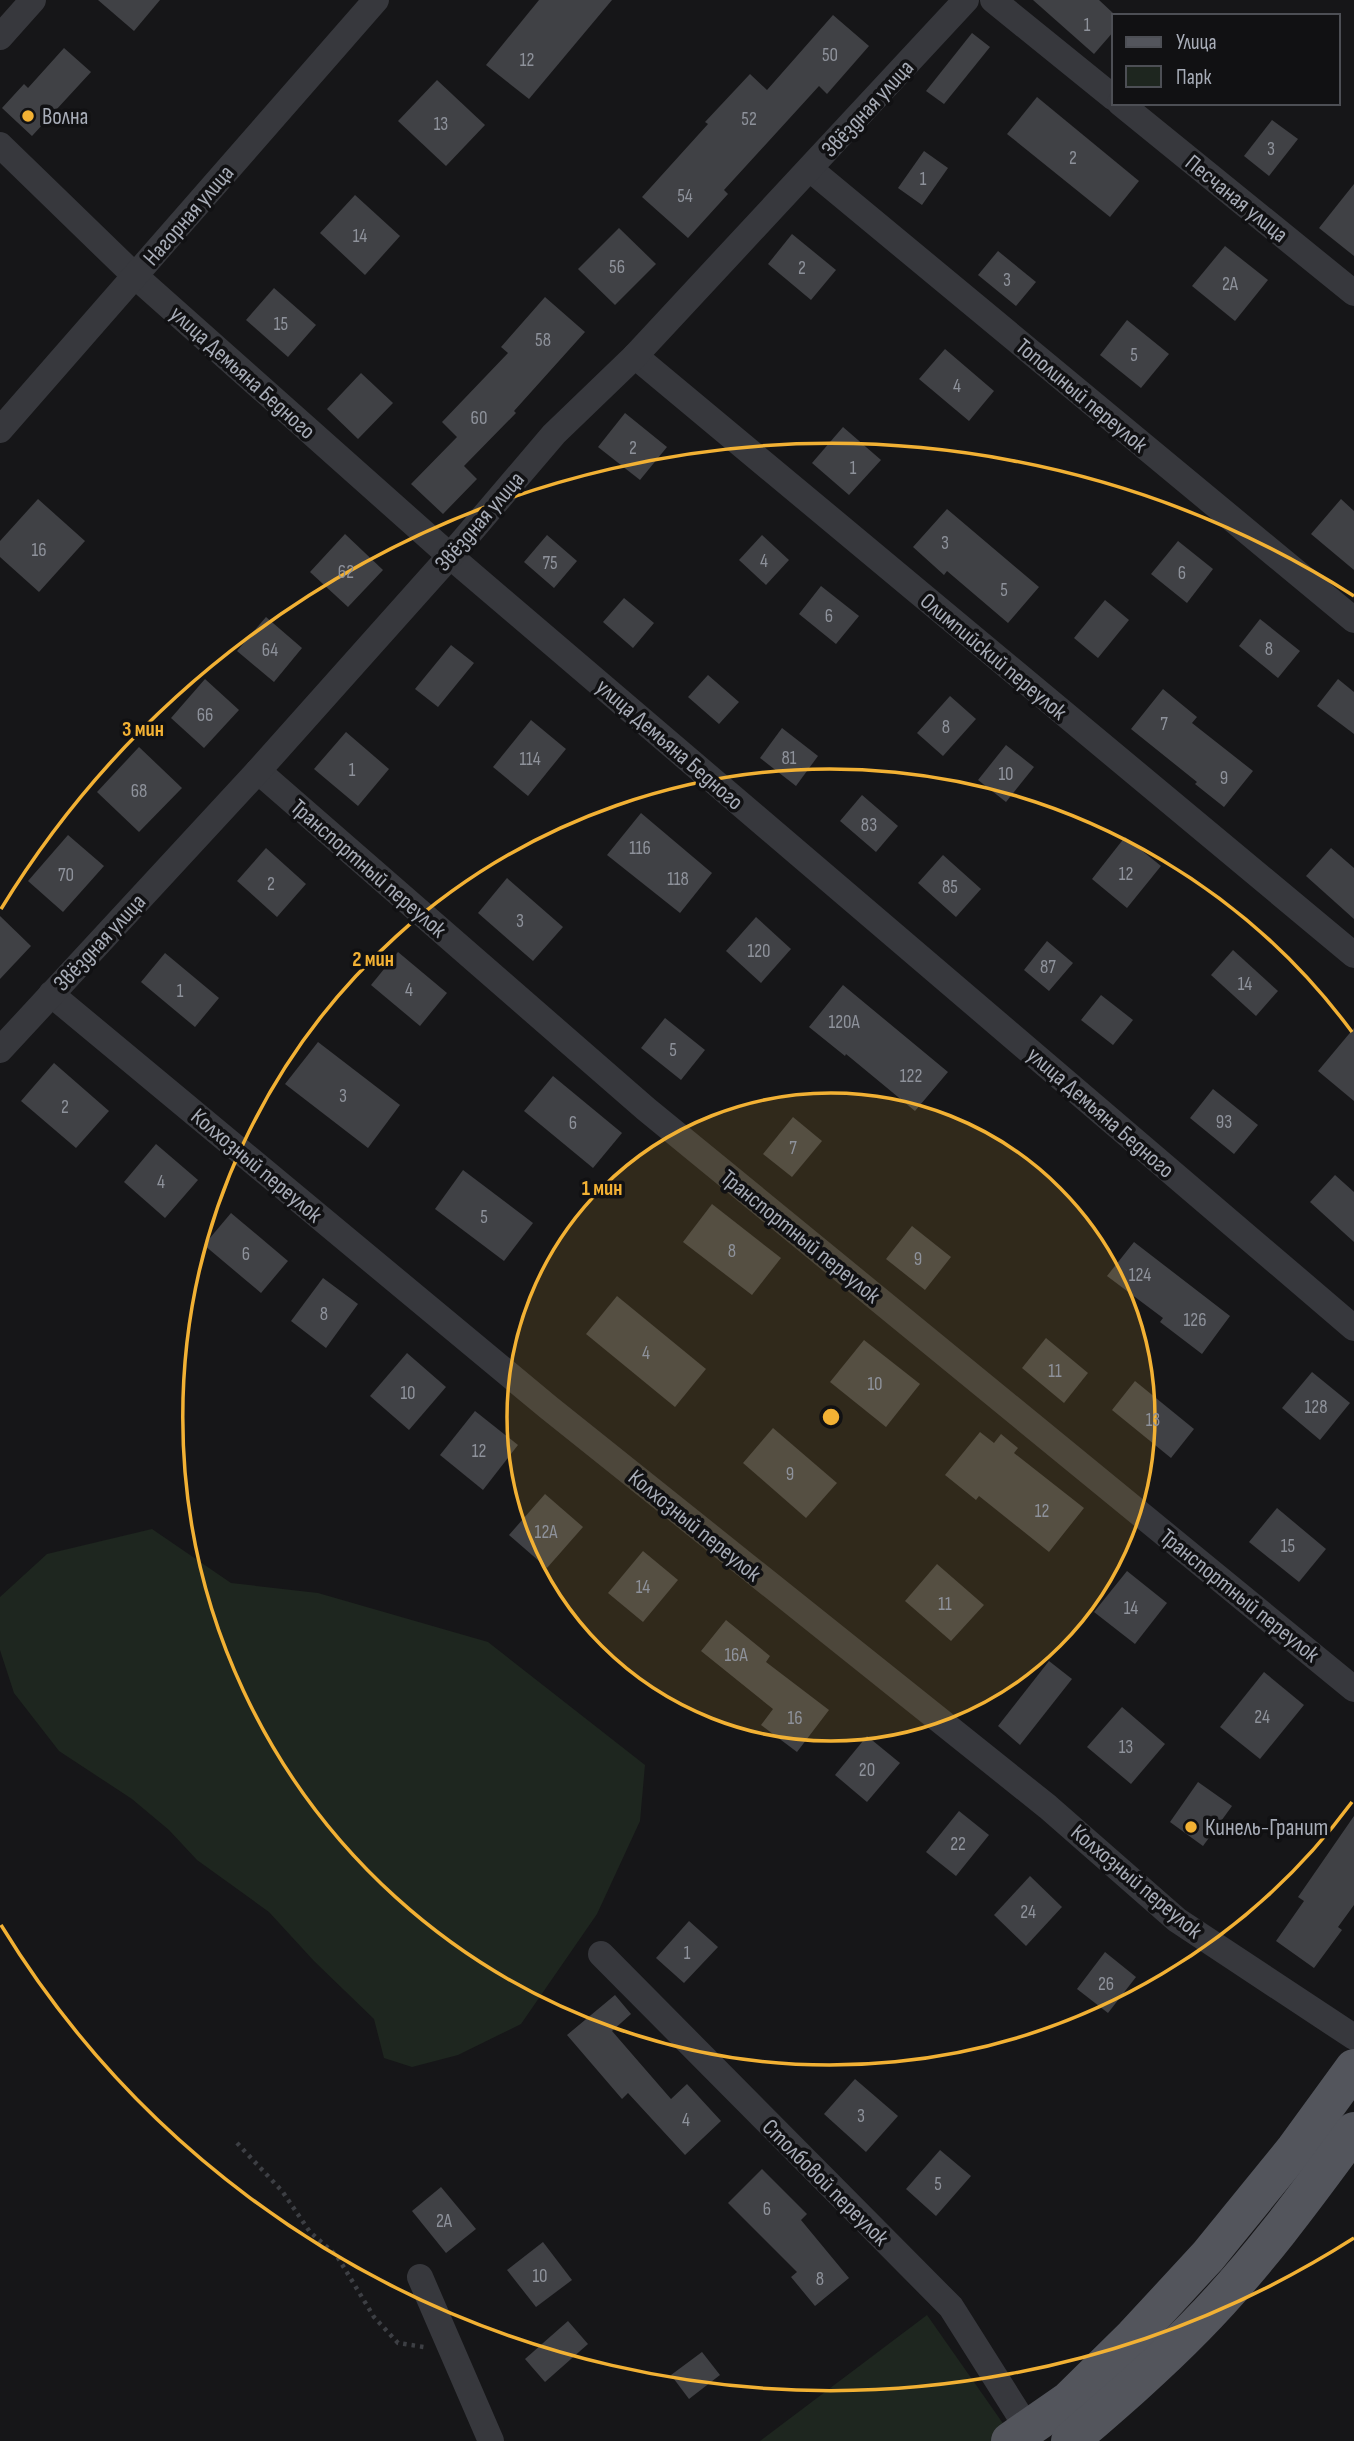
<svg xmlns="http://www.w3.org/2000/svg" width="1354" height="2441" viewBox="0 0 1354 2441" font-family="'Sofia Sans Condensed',sans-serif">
<rect width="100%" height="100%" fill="#161618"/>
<g fill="#1e261f">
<path d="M152,1529l79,54 87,10 170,49 157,123 -5,56 -43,93 -76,110 -63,31 -46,12 -28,-9 -10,-39 -60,-58 -45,-49 -72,-52 -28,-30 -37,-31 -73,-48 -45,-58 -14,-43v-53l47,-43z"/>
<path d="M927,2315l82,117 -14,9h-235z"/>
</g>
<g fill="#404145">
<path d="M98,0h62l-26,31z"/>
<path d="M539,0h73l-83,99 -43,-34z"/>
<path d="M1033,0h66l15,14v17l-20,23z"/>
<path d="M833,15l36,31 -42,48 -8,-8 -95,104 4,4 -40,44 -46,-41 66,-73 -3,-2 45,-48 17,16z"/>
<path d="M972,33l18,14 -46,57 -18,-13z"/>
<path d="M64,48l27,24 -59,64 -30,-28 22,-24 4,4z"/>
<path d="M437,80l48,45 -39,41 -48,-45z"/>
<path d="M1037,97l102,84 -29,36 -103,-83z"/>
<path d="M1272,120l26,19 -29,37 -25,-20z"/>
<path d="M924,151l24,17 -26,37 -24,-17z"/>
<path d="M1354,184v72l-35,-28z"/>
<path d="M355,195l45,41 -35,39 -45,-42z"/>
<path d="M619,228l37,36 -41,41 -37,-36z"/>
<path d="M792,234l44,36 -25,30 -43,-36z"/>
<path d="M1225,246l43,34 -33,41 -43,-35z"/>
<path d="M998,251l38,31 -20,24 -38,-31z"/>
<path d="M274,288l42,37 -28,32 -42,-37z"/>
<path d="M545,297l40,35 -71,79 2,2 -52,53 13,13 -34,35 -32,-30 46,-47 -15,-15 66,-69 -7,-6z"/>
<path d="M1127,320l42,34 -28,34 -41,-33z"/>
<path d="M945,349l49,42 -25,30 -50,-42z"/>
<path d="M361,373l32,30 -35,36 -31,-30z"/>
<path d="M625,413l42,34 -27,33 -42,-33z"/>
<path d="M843,427l38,33 -32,35 -37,-32z"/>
<path d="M38,499l47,42 -46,51 -39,-35v-16z"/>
<path d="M1341,499l13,12v59l-43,-36z"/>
<path d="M947,509l92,78 -31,36 -61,-52 -3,4 -31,-28z"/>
<path d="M345,534l38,36 -35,37 -38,-35z"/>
<path d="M547,535l30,26 -23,27 -30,-26z"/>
<path d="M762,535l27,25 -23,25 -27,-25z"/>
<path d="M1178,541l35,28 -26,34 -36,-29z"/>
<path d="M821,586l38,30 -23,28 -37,-30z"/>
<path d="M624,598l30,25 -21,25 -30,-26z"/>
<path d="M1105,600l24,20 -31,38 -24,-20z"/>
<path d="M266,617l36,31 -28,34 -37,-31z"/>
<path d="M1260,619l40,32 -22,27 -39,-32z"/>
<path d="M451,645l23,18 -36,44 -23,-18z"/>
<path d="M708,675l31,27 -20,22 -31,-27z"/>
<path d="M205,679l34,31 -35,38 -33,-30z"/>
<path d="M1338,679l16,13v42l-37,-28z"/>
<path d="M1163,689l34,28 -5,6 61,48 -29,36 -29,-23 2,-2 -66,-53z"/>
<path d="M950,696l26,23 -33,37 -26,-23z"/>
<path d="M531,720l35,29 -38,47 -35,-29z"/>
<path d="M782,728l36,28 -22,30 -36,-28z"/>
<path d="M346,732l43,37 -31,37 -44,-37z"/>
<path d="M1006,745l28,22 -28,35 -28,-22z"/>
<path d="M139,747l43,41 -43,44 -42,-40z"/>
<path d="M862,795l36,31 -22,26 -36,-31z"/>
<path d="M641,813l71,60 -32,40 -73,-58z"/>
<path d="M68,835l36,31 -41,46 -35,-31z"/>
<path d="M1125,837l36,29 -34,42 -35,-29z"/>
<path d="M266,848l40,36 -29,33 -40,-36z"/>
<path d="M1331,848l23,20v51l-48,-43z"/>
<path d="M943,855l38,34 -25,28 -38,-34z"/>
<path d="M507,878l56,49 -30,34 -55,-48z"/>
<path d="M0,916l31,30 -31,33z"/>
<path d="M756,917l35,32 -30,34 -35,-32z"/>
<path d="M1047,941l26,22 -24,28 -25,-21z"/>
<path d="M1233,950l45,41 -22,25 -45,-41z"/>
<path d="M398,952l49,41 -27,33 -49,-41z"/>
<path d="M165,953l54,45 -24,29 -54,-45z"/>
<path d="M843,985l105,87 -33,39 -69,-57 -1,2 -36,-29z"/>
<path d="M1101,995l32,25 -20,25 -32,-25z"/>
<path d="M665,1018l40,32 -24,30 -40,-32z"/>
<path d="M1354,1028v73l-36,-30z"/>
<path d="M318,1042l82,63 -32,43 -83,-64z"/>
<path d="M54,1063l55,48 -33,37 -55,-47z"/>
<path d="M553,1076l69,57 -29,35 -69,-57z"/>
<path d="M1213,1089l45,36 -24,29 -44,-36z"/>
<path d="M793,1117l29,24 -30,36 -29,-23z"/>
<path d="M156,1144l42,36 -33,38 -41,-36z"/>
<path d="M463,1170l70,53 -29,38 -69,-52z"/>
<path d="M1335,1175l19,17v50l-44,-40z"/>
<path d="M712,1204l69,54 -29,37 -69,-53z"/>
<path d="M231,1213l57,48 -27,32 -57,-48z"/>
<path d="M912,1226l39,31 -26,33 -39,-31z"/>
<path d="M1134,1242l96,74 -28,38 -42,-32 3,-4 -56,-42z"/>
<path d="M323,1278l35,26 -32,44 -35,-27z"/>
<path d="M617,1296l89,73 -31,38 -89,-73z"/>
<path d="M1046,1338l42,35 -24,30 -42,-35z"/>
<path d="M864,1340l56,44 -34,43 -56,-45z"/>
<path d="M407,1353l39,34 -37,43 -39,-34z"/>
<path d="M1312,1372l38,31 -30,37 -38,-32z"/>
<path d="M1135,1381l59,48 -23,29 -59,-48z"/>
<path d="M475,1411l43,34 -35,45 -43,-35z"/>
<path d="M773,1428l64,55 -31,35 -63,-55z"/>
<path d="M980,1432l14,11 7,-9 17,14 -4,5 70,55 -35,44 -70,-56 -3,4 -31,-25z"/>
<path d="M545,1494l38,33 -36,41 -38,-33z"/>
<path d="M1277,1508l49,41 -27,33 -50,-40z"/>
<path d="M643,1551l35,29 -35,42 -35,-29z"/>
<path d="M937,1564l47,41 -33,36 -46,-40z"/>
<path d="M1127,1571l40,32 -32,41 -41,-32z"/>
<path d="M726,1620l44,36 -4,6 63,48 -32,42 -36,-27 12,-16 -72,-58z"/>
<path d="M1049,1661l23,18 -52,66 -22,-19z"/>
<path d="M1264,1672l40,33 -44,54 -40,-32z"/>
<path d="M1122,1707l43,37 -34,40 -44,-37z"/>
<path d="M867,1736l33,27 -33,39 -32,-27z"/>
<path d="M1198,1782l34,24 -29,40 -33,-24z"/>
<path d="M959,1811l30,24 -33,41 -30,-24z"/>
<path d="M1354,1816v89l-16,22 4,3 -28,38 -38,-27 28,-40 -6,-4z"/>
<path d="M1030,1876l32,31 -36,39 -32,-31z"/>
<path d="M689,1921l29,26 -34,36 -28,-25z"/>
<path d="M1105,1952l31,25 -28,36 -31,-24z"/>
<path d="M615,1995l16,19 -19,17 59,68 16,-15 34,37 -36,34 -57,-62 -6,6 -55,-64z"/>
<path d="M855,2079l43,37 -32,36 -42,-38z"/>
<path d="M940,2150l31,26 -35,40 -30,-27z"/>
<path d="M762,2169l45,45 -6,6 48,58 -34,28 -24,-29 6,-5 -69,-69z"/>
<path d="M441,2187l35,42 -30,24 -34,-42z"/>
<path d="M543,2242l29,38 -36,27 -29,-37z"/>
<path d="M568,2321l20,23 -43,38 -20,-23z"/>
<path d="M702,2352l18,23 -31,24 -18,-24z"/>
</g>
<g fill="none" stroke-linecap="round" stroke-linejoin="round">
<path stroke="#3d3f44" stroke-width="4.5" stroke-dasharray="3.5 5" stroke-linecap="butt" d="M237,2143l45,48 28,41 27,24 37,61 24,26 26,4"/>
<g stroke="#37383d" stroke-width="26">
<path d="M993,0l121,98"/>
<path d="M0,37l33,-37"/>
<path d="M1120,103l234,190"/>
<path d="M0,145l134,130 316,281 904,772"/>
<path d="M810,169l544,451"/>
<path d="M635,356l719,599"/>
<path d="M0,430l376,-430"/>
<path d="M258,771l388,338 708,580"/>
<path d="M51,994l497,413 500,400 129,113 177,117"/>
<path d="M0,1050l258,-279 192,-215 104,-122 81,-78 331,-356"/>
<path d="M601,1954l350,353 77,122"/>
<path d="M420,2277l71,164"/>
</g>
<g stroke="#53555c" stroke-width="38">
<path d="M1010,2441l59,-41 65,-64 74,-80 87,-107 59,-81"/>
<path d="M1070,2441c43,-37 86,-74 126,-115 59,-60 109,-128 158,-195"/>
</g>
</g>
<circle cx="831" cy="1417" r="324" fill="#f2b134" fill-opacity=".12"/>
<g fill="none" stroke="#f2b134" stroke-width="3.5">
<circle cx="831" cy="1417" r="324"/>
<path d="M1352 1802A648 648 0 1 1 1352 1032"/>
<path d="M1354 2238A973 973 0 0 1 1 1925M1 909A973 973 0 0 1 1354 596"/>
</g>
<g fill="#f2b134" stroke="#111113" stroke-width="2.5">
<circle cx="28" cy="116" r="7"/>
<circle cx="1191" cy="1827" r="7"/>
</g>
<g text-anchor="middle" stroke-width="7" stroke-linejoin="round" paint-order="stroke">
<g font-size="19" fill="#8e929b">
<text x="1087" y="31">1</text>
<text x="830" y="61">50</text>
<text x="527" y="66">12</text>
<text x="749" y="125">52</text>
<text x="441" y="130">13</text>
<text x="1271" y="155">3</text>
<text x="1073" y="164">2</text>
<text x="923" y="185">1</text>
<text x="685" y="202">54</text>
<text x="360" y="242">14</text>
<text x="617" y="273">56</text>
<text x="802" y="274">2</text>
<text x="1007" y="286">3</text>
<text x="1230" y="290">2А</text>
<text x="281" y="330">15</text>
<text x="543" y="346">58</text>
<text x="1134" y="361">5</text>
<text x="957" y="392">4</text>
<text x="479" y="424">60</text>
<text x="633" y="454">2</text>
<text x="853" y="474">1</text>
<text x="945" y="549">3</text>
<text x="39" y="556">16</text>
<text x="764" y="567">4</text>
<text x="550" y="569">75</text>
<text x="346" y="578">62</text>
<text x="1182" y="579">6</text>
<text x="1004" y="596">5</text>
<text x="829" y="622">6</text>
<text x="1269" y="655">8</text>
<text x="270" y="656">64</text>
<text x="205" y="721">66</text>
<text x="1164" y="730">7</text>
<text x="946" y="733">8</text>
<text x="789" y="764">81</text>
<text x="530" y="765">114</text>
<text x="352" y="776">1</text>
<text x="1006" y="780">10</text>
<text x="1224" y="784">9</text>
<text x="139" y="797">68</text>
<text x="869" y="831">83</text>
<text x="640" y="854">116</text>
<text x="1126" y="880">12</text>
<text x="66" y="881">70</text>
<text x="678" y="885">118</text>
<text x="271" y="890">2</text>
<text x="950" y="893">85</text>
<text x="520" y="927">3</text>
<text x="759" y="957">120</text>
<text x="1048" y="973">87</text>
<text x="1245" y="990">14</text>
<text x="409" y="996">4</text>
<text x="180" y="997">1</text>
<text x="844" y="1028">120А</text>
<text x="673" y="1056">5</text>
<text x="911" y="1082">122</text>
<text x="343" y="1102">3</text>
<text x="65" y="1113">2</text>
<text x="1224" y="1128">93</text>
<text x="573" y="1129">6</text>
<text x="793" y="1154">7</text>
<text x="161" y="1188">4</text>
<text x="484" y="1223">5</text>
<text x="732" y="1257">8</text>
<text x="246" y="1260">6</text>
<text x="918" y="1265">9</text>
<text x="1140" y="1281">124</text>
<text x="324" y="1320">8</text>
<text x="1195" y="1326">126</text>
<text x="646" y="1359">4</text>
<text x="1055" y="1377">11</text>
<text x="875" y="1390">10</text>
<text x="408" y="1399">10</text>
<text x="1316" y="1413">128</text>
<text x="1153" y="1426">13</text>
<text x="479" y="1457">12</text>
<text x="790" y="1480">9</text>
<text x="1042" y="1517">12</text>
<text x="546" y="1538">12А</text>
<text x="1288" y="1552">15</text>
<text x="643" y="1593">14</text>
<text x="945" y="1610">11</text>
<text x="1131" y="1614">14</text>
<text x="736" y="1661">16А</text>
<text x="1262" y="1723">24</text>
<text x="795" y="1724">16</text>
<text x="1126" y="1753">13</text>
<text x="867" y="1776">20</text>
<text x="958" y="1850">22</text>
<text x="1028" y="1918">24</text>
<text x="687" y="1959">1</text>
<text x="1106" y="1990">26</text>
<text x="861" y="2122">3</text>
<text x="686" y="2126">4</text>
<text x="938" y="2190">5</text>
<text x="767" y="2215">6</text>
<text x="444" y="2227">2А</text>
<text x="540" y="2282">10</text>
<text x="820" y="2285">8</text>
</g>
<g font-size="23" fill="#a8adb8" stroke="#111113">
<text transform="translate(867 108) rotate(-47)" y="8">Звёздная улица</text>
<text transform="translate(1237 198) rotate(39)" y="8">Песчаная улица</text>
<text transform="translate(188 215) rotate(-49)" y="8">Нагорная улица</text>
<text transform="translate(243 372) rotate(42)" y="8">улица Демьяна Бедного</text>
<text transform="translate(1082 395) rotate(40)" y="8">Тополиный переулок</text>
<text transform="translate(479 521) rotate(-49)" y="8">Звёздная улица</text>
<text transform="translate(994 656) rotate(40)" y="8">Олимпийский переулок</text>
<text transform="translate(670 744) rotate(41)" y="8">улица Демьяна Бедного</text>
<text transform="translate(369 868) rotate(41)" y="8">Транспортный переулок</text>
<text transform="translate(99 942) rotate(-47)" y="8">Звёздная улица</text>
<text transform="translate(1101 1112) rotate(41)" y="8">улица Демьяна Бедного</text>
<text transform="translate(257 1165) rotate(40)" y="8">Колхозный переулок</text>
<text transform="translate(801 1236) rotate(39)" y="8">Транспортный переулок</text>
<text transform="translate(695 1525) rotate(39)" y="8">Колхозный переулок</text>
<text transform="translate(1240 1595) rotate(39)" y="8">Транспортный переулок</text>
<text transform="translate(1137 1881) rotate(40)" y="8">Колхозный переулок</text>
<text transform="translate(826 2182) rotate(45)" y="8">Столбовой переулок</text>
</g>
<g font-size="23" fill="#a8adb8" stroke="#111113" text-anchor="start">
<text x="42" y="124">Волна</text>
<text x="1205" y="1835">Кинель-Гранит</text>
</g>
</g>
<circle cx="831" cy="1417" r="10" fill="#f2b134" stroke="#111113" stroke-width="3.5"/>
<g font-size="21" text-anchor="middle" font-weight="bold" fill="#f2b134" stroke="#111113" stroke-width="7" stroke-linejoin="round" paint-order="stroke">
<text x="143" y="736">3 мин</text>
<text x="373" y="966">2 мин</text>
<text x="602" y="1195">1 мин</text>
</g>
<rect x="1112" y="14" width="228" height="91" fill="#111113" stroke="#4d4f55" stroke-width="2"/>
<rect x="1126" y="37" width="35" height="10" fill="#53555c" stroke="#4d4f55" stroke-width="2"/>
<text x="1176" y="49" font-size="21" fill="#a8adb8">Улица</text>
<rect x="1126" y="66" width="35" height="21" fill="#1e261f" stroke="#4d4f55" stroke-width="2"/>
<text x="1176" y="84" font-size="21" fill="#a8adb8">Парк</text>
</svg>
